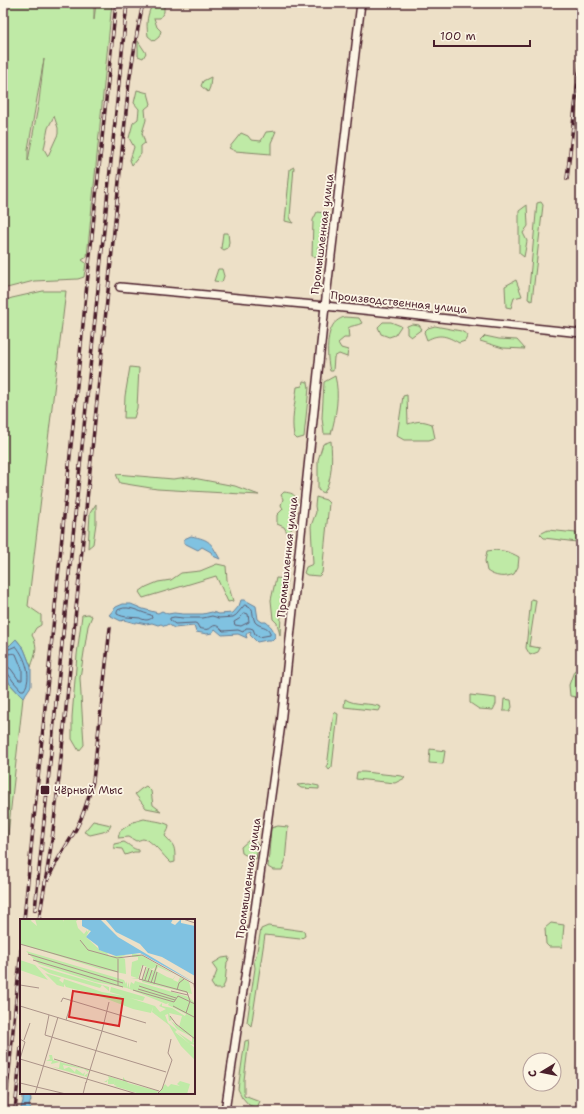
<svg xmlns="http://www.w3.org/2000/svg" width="584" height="1114" viewBox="0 0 584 1114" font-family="'Shantell Sans',sans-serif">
<rect width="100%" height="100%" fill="#ede0c7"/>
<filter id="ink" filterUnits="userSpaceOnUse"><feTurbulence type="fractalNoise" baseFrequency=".025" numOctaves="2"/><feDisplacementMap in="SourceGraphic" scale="8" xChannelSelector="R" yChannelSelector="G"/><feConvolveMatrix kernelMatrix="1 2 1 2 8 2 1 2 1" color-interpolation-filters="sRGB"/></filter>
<g filter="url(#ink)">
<g fill="#bfeaa6" stroke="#848468" fill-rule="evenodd">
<path d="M3,3h91v17l2,-17h16l-25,254 -5,3 4,3 -2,14 -6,2 -44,2 -31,8zM44,59l-5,42 -11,60v-12zM54,116l4,12v6l-10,22 -4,-7 4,-21z"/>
<path d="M153,3h11v9l-4,6h-6l3,9 4,4 -2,6 -5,4 -6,-5c-2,-14 -1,-21 5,-33z"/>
<path d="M138,41l8,12 -3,5 -5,-2z"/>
<path d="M211,77l-1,10 -2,5 -7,-6 2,-5z"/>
<path d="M137,90l11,3 3,11 -6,5 1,11 -4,13 3,10 -4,3v8l-9,11 -2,-5 4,-13 -5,-9 4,-15 5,-4 1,-10 -5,-6z"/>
<path d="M276,131l-5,12v11l-36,-3 -6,-3 12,-15 7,3 3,4 10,1 5,-9z"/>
<path d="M294,167l-4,50 3,6 -8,-2 5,-52z"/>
<path d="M541,202l2,3 -11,96 -4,-2 9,-96z"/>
<path d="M527,205l1,21 -5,7 4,8 -3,16 -5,-4v-42z"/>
<path d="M317,212l8,1v20l-1,8 -7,7 5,8 -5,1 -5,-1 1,-36z"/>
<path d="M223,233h5l1,9 -1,6 -4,2 -3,-2z"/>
<path d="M218,269h4l2,7 -2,6 -8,-1z"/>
<path d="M516,280l6,16 -8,2 -3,10 -5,-1 -1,-21z"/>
<path d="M43,291h23l-38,315 13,9v10l-5,3 -4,7c7,12 3,20 -1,32l-7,-18 -8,-10 -7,7 -6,-8v-337l9,-3z"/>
<path d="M344,317l15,1 3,5c-5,3 -10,2 -14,5l1,10h-5l-6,5 3,5 7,2 -1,7 -8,-3 -5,3 -1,14h-3c-3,-10 -4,-35 2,-44 2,-5 7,-8 12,-10z"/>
<path d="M383,322h8l10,4 -6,9 -6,2 -8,-3 -3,-7z"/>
<path d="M412,324l7,1 3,4 -11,8 -4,-3v-8z"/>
<path d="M435,326l26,5 7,4 -3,6 -6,2c-12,-7 -19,-10 -32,-3l-3,-8 4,-4z"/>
<path d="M485,336l14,3 18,1 8,9 -22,-1 -23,-7z"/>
<path d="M130,367l9,1 -2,40 -3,10h-10l1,-22z"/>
<path d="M335,376c5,19 1,39 -4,58h-7l-2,-16 2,-36z"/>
<path d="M303,381l5,1 1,6 -5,49 -7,2 -3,-3c-3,-16 1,-33 3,-49l5,-1z"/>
<path d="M407,395l1,29c10,-3 13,-4 24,0l3,14 -6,2h-25l-7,-4 6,-40z"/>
<path d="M331,441c1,17 2,37 -7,52l-6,-3v-30l5,-16z"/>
<path d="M116,474l57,5 15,-2 47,9 24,9 -102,-6 -37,-6z"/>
<path d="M284,492c7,1 10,1 13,8l-3,3 -1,10 3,10 -8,11 -4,-7 -7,-3v-9l6,-6 -2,-4 2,-6 -2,-4z"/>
<path d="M316,497l10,3 3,3 -7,70 -3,3 -12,-1 -3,-2 2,-6 7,-3 -2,-38 5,-14 -1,-6z"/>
<path d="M96,504v19l-3,21 -5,4 2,-35z"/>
<path d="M548,530l28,3 1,9 -33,-4 -4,-4z"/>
<path d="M487,551c11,-2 22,0 32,6l-1,10 -4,7c-9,4 -19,3 -27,-3l-2,-10z"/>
<path d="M217,564l9,2 1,14 6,21 -5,1 -12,-26 -73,22 -4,-6 7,-5 12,-5 13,-2 10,-7 19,-2z"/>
<path d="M276,578l11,1 -6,37 -1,19 -3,-12 -4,-4 -2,-19z"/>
<path d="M531,599l5,1 -7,46 11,2 -2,4 -8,3 -4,-7z"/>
<path d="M88,614l4,2 -4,10 -8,52 4,67 -5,6 -7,-12v-22l5,-62 5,-40z"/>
<path d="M581,667v31l-11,-2 -1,-11 5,-14z"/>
<path d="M3,672l7,12 13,14 -20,182z"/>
<path d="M470,695l26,3v6l-3,6 -14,-1 -9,-6z"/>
<path d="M345,699c10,7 25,3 36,8l-2,4 -35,-4z"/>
<path d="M504,699l7,1 1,7 -2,4h-7z"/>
<path d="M334,712l4,2 -6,53 -3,3 -2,-3z"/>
<path d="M430,749l15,2 -2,13 -14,-1z"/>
<path d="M357,772h7l38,4 3,2 -10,5 -39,-4z"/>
<path d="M309,784l10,2v3l-18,-1 -4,-3z"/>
<path d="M146,786l5,5 2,14 8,6 -15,-3 -11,-14 6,-5z"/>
<path d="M144,819c9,2 17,2 25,6l-1,5 -3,6c10,10 10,11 10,26l-4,1c-8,-7 -18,-23 -28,-24 -1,0 -6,2 -7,2l-7,-4 -11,1 2,-7 13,-9z"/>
<path d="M93,821l18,4 -2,4 -6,3 -13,3 -6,-3z"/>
<path d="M278,826l10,1 -3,35 -3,8h-9l-5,-3 3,-39z"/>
<path d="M249,840h5l4,5 -2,14h-4l-10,-6 -1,-6z"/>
<path d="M124,842c6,3 8,7 15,8v2h-5l-9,3 -3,-6 -8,-1v-4z"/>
<path d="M551,923l13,2 -2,22h-13l-3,-3 -1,-16z"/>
<path d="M268,926l36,5 1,5 -5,3 -35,-4 -13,86 -1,5 -4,-4 8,-54 -1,-7 2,-5 5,-27z"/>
<path d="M229,957l-1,4 -1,1 -2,21 -3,6h-7l-4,-6 3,-4 3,-8 -5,-7 10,-6z"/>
<path d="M249,1040l-5,40v15l16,6 -3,7 -8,-3 -7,-8 -4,-8 7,-48z"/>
</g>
<g fill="#80c2e1" stroke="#6a8198">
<path d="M191,536c20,4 19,6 29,23l-7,-3 -2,-4 -9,-5 -4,3 -14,-7v-4z"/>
<path d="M241,600h4l11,6 2,13 4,3h4c6,5 8,8 9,15l-3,3h-5l-10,2 -7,-7 1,-4 -3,1 -2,3 1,3 -9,-4 -16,1 -7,-6 -3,4 -5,1 -11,-2 -2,-6 -20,2 -6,-4 -3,2 -4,-2 -3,1 -6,-2 -6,1 -9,-2 -2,1 -11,-3 -3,1 -12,-6 7,-8 7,-3h8l12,5 15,4 4,-2 6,3 6,-1 9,1h20l9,-2 7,2 14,-1 6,-7z"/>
<path d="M3,638l6,8 7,-7 8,10 7,18v19l-8,12 -13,-14 -7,-12z"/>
<path d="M23,1093h7l1,7 -2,6 4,5h-13l3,-10z"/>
</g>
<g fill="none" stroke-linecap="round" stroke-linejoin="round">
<g stroke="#606074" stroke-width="1">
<path d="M245,605l7,4c1,4 1,9 3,13 5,6 13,3 15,11v2l-11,2 -4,-3 -2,-5 -3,-1h-4l-3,4 -5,-2 -15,1c-3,-3 -7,-8 -11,-4 -1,0 -2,2 -3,2 -2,1 -7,0 -10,-1l-2,-4 -2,-1 -20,1 -5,-4v-2l4,-1 9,1h20l9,-2 7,2 14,-1 3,-2z"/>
<path d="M124,608c9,-1 18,5 27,7l1,3c-2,1 -3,2 -6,2 -1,0 -5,-1 -6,-2 -8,-1 -16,0 -23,-4v-2l1,-2z"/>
<path d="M245,613l3,1 1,8 -8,4 -6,-1 -1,-3 5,-3z"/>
<path d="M3,645l6,4 7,-3c9,11 17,31 8,44h-3l-8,-9 -6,-9 -4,-1"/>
<path d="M3,652c5,4 9,0 13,2l6,15v11h-3l-8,-11 -3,-2 -5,-1"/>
</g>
<g stroke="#4a1f2b" stroke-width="10">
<g id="minor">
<path d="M120,287l205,19 256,27"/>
<path d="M225,1111l30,-201 26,-186 44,-418 36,-303"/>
</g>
</g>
<use href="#minor" stroke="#fcf5e5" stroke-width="7"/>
<g stroke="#4a1f2b" stroke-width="3.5">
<g id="rail">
<path d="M567,179l14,-125"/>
<path d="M48,880c7,-20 21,-36 30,-55 7,-14 11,-29 15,-44l17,-153"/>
<path d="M35,910l92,-907"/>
<path d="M24,920l63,-636 29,-281"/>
<path d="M39,920l13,-80 8,-72 69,-686 8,-49 6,-30"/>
<path d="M5,1111l16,-161"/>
<path d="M15,1111l6,-63"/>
</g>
</g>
<use href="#rail" stroke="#fcf5e5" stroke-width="2" stroke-dasharray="6" stroke-linecap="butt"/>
</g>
</g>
<rect fill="#4a1f2b" stroke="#fcf5e5" stroke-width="1.5" x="40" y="785" width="10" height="10" rx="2"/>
<g text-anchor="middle" stroke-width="3.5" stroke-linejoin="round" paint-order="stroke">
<g font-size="11" fill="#4a1f2b" stroke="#fcf5e5">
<text transform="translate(322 234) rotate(-83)" y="4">Промышленная улица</text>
<text transform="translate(399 302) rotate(6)" y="4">Производственная улица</text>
<text transform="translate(287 557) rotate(-84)" y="4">Промышленная улица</text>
<text transform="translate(248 878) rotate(-82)" y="4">Промышленная улица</text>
</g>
<g font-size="11" fill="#4a1f2b" stroke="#fcf5e5" text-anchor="start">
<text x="54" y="794">Чёрный Мыс</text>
</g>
</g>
<g transform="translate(20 919)">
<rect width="175" height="175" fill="#ede0c7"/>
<path d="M0,0h12l-1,2 6,5 -2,-7h28v3l1,-3h15l-3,2 2,7 6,6 3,-4v2l2,-2 3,1h-3l-3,6 15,14h5l3,5 17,-1 -5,2 4,2 1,15 -26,-5 -80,-25zM6,32l98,29 2,4 1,-3v7l2,-6v7l2,-7 3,2 1,-3 54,16 6,6v40l-2,-1 2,3 -5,-1 -13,-12 15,10v-5l-15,-8 -6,-8 8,6 3,-11 -13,-3 3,7 -3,1 -1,-7 -3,1 3,8 9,7 -2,2 20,16v12l-14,-14 -12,-21 -17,-13 1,-5 -2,6 -18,-4 -39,-15 -28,-7 -2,-3v3l-7,-2 -12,-12 16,5 -2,2 4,3 1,-4 38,13 22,4 -14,-4 1,-5 34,10 -2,4 -13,-3 25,8 5,6 6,-3 -7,-3 3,-3v3l10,2 13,8 1,-2 -18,-9 1,-2 -3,1 -39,-16 -32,-6 -56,-18zM112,34l9,2 33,19 -16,-7 -2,4 11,6 6,2 3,-4 -3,5 5,2 2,-5 9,5 3,12 -50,-12 5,-15 7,4 1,-4 -3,2 -10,-4 -4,14 -7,-1h6l-6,-2v-4l1,-10 6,-2v-3h-6zM0,41l15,5 13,15 -28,-10zM18,47l71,21v4l-7,-6 -2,3 -51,-15zM29,136h3l1,5 36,10 -1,2 -4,-3 -21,-4 1,4 5,-2 6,5 1,-3 7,5 2,-2 -1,4 4,-3 -1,4 -35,-10 7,1 1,-6 -9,2 1,-3h-6l4,-2zM88,157l15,5v-4l5,6 30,8 -1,3h-17l-26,-8h3l-3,-1 1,-6 -1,5h-6v-5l-1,3h-3l5,-3zM160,162l10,3 -3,10h-29l7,-10 3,3 3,-3 9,2 -3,-2z" fill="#bfeaa6"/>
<path d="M62,0h18l18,18 77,46 -55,-30 -24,3 -17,-6 -1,-4 -12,-9 5,-6 -9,-5zM85,0h68l-2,4 4,2 6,-6v4l14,3v50l-33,-19 -14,-4 -8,-9 -24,-12z" fill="#80c2e1"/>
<path fill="none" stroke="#ac9389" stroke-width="1" d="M163,0l12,4M60,21l8,10 29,8 25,-3 52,29 1,9M0,25l98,28M8,35l95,29M98,40v26M13,41l90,27M123,46l-4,14 48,13 3,9 -4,12M122,61l4,-13M125,61l4,-12M128,63l4,-12M131,64l6,-18M134,65l3,-12M0,66l19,3M119,67l37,12M118,70l37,11M113,71l41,12 4,-6 17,8M157,71l2,-7 5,-4M151,72l17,4M41,83l2,-4 83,25M89,83l-7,29 35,11M0,87l82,25 -16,52M153,87l21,11M29,96l-4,20 121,37M150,97l6,8 19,15M46,101l6,-19M0,120l5,3 -5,17M4,121l6,-17M0,140l117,35M34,140l105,32M0,164l46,11M15,175l23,-77M63,175l3,-12M137,175l5,-5 10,-29 -4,-7 3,-14"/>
<path fill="#d62828" fill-opacity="0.15" stroke="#d62828" stroke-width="2" d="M53,72l50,8 -4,27 -50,-9z"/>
<rect width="175" height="175" fill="none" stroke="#4a1f2b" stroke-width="2"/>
</g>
<rect width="584" height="1114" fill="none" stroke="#fcf5e5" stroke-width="16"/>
<rect x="8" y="8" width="568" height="1098" fill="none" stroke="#4a1f2b" stroke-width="1.5" filter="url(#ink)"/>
<g transform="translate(542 1072) rotate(260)"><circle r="19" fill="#fcf5e5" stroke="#b59f9b"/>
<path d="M0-3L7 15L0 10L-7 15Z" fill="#4a1f2b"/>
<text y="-6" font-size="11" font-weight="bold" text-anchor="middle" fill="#4a1f2b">С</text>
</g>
<path d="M434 40v6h96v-6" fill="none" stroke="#4a1f2b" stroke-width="2"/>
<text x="440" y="40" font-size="12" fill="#4a1f2b" stroke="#fcf5e5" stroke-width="3" paint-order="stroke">100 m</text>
</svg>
